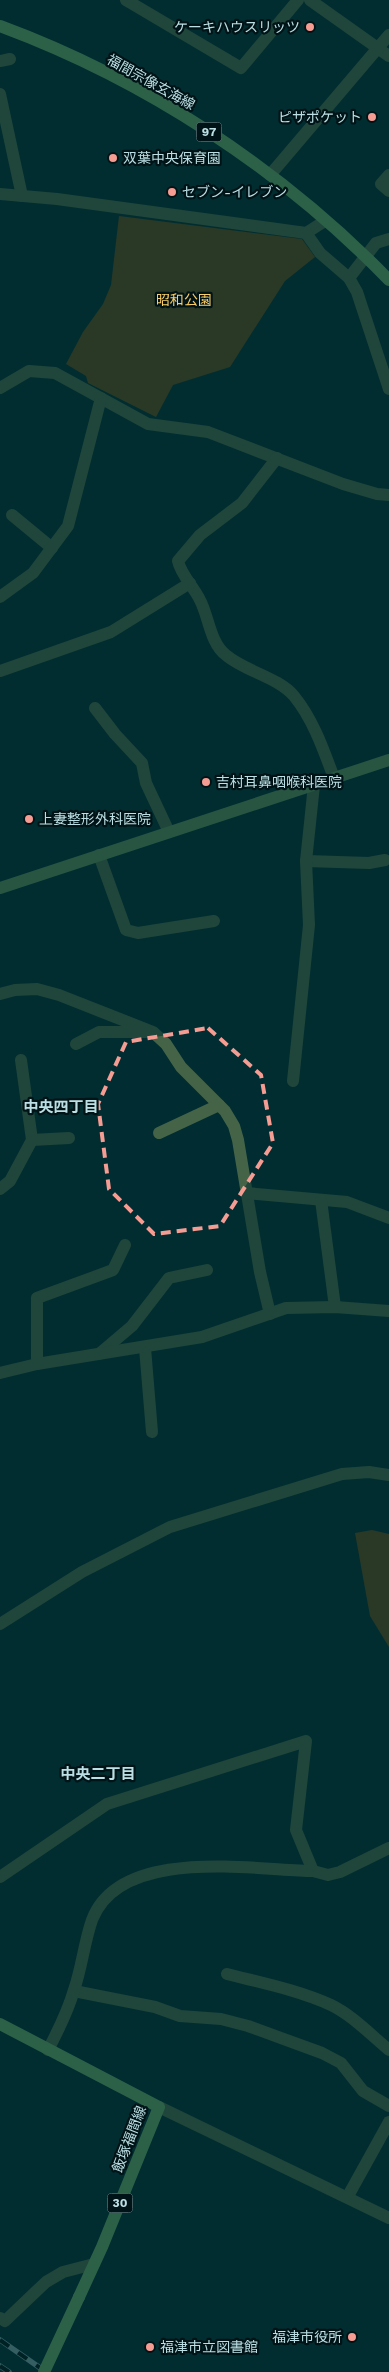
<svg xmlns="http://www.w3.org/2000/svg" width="389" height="2372" viewBox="0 0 389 2372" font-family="'Work Sans','Noto Sans JP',sans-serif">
<rect width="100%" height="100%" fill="#012d32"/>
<g fill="#5a471a">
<path d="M119,216l183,23 13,18 -30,24 -55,86 -57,18 -17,32 -68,-34 -2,-7 -20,-12 17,-32 20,-28 8,-19z"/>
<path d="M372,1530l17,4v113l-19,-31 -15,-83z"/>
</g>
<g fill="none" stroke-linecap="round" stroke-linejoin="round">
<g stroke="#456447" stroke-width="12">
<path d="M126,0l115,68 57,-68"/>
<path d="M310,0l79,56"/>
<path d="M0,61l10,-2"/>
<path d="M0,94l22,102"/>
<path d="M389,175l-8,9 8,7"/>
<path d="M0,194l57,5 249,34 19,-12"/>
<path d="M306,233l14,20 29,25 8,14 32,97"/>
<path d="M349,278l27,-35 13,-4"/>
<path d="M0,388l29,-17 26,2 93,51 60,8 135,52 34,10 12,1"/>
<path d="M277,458l-35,45 -42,32 -22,26c3,14 16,26 22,39 9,17 10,43 26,55 18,16 52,22 68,41 19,23 30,55 40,82"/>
<path d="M12,515l40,33"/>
<path d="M0,597l33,-24 35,-47 33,-128"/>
<path d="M0,671l111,-39 79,-49"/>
<path d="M95,708l20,26 27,29 4,20 23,49"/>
<path d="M99,855l27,75 12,3 76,-12"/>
<path d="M306,861l63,2 16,-3"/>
<path d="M0,994l15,-4 22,-1 22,6 94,37 13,12 15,23 44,44 9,15 4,14 22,132 10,42"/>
<path d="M76,1044l23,-12h49"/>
<path d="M293,1081l16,-156 -3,-64 8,-76"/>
<path d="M159,1133l60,-28"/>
<path d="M32,1140l37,-2"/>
<path d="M0,1189l10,-8 22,-41 -11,-80"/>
<path d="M246,1193l101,9 42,16"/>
<path d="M321,1200l14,107"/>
<path d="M145,1348l7,84"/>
<path d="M99,1354l33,-28 37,-48 38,-8"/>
<path d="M37,1364v-66l76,-28 12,-25"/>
<path d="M0,1373l37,-9 165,-27 84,-29 49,-1 54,4"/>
<path d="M0,1624l82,-52 88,-45 172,-53 27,-2 20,3"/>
<path d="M0,1877l107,-73 199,-63 -10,89 17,41"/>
<path d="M227,1974c35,9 71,16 104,31 21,10 40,30 58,45"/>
<path d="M74,1991l81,16 25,9 41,3 27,7 74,27 19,10 22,28 26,15"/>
<path d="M48,2050c10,-19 20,-39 26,-60 8,-23 10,-47 18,-70 28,-74 161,-50 221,-49l15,4 12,-3 49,-24"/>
<path d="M348,2196l41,-74"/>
<path d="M0,2318l5,3 41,-39 17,-10 31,-8"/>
</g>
<g stroke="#456447" stroke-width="12">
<path d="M270,175l119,-140"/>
<path d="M159,2107l230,111"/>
</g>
<path stroke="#548658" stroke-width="12" d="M0,888l389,-128"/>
<g stroke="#5fa164" stroke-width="12">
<path d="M0,26c146,54 281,143 389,254"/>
<path d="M0,2024l159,83 -57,140 -23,50"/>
</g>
<g stroke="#72999e" stroke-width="5.5">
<g id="rail">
<path d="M0,2340l46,32"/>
<path d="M0,2366l9,6"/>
</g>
</g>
<use href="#rail" stroke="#001417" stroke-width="4" stroke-dasharray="11" stroke-linecap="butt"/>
<path stroke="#5fa164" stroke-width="12" d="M44,2372l35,-75"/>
</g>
<path d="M0 0H389V2372H0ZM208,1028l53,47 12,68 -53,83 -66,8 -45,-45 -11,-85 28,-62z" fill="#012d32" fill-opacity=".55" fill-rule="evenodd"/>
<path fill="none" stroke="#f59c93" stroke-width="4" stroke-dasharray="10 6" stroke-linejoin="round" d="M208,1028l53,47 12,68 -53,83 -66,8 -45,-45 -11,-85 28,-62z"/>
<g fill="#f59c93" stroke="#001417" stroke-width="2">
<circle cx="310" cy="27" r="5"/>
<circle cx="372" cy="117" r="5"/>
<circle cx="113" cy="158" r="5"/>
<circle cx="172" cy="192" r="5"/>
<circle cx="206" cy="782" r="5"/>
<circle cx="29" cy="819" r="5"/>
<circle cx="352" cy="2337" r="5"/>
<circle cx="150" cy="2347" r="5"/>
</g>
<g text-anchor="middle" stroke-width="4.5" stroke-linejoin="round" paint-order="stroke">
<g fill="#001417" stroke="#83a2a6" stroke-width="1">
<rect x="196.5" y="122.5" width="25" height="19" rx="4"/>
<rect x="107.5" y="2193.5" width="25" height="19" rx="4"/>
</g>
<g font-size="12" font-weight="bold" fill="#bbdfe4">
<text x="209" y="136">97</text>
<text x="120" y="2207">30</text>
</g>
<g font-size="14" fill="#bbdfe4" stroke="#001417" text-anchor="start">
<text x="300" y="32" text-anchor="end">ケーキハウスリッツ</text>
<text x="362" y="122" text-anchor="end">ピザポケット</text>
<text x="123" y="163">双葉中央保育園</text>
<text x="182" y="197">セブン-イレブン</text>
<text x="216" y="787">吉村耳鼻咽喉科医院</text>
<text x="39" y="824">上妻整形外科医院</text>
<text x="342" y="2342" text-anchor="end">福津市役所</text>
<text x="160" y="2352">福津市立図書館</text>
</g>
<g font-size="14" fill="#bbdfe4" stroke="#001417">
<text transform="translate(151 82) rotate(29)" y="5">福間宗像玄海線</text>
<text transform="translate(129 2139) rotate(-69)" y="5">飯塚福間線</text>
</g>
<g font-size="14" fill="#f9cd68" stroke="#001417">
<text x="184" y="305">昭和公園</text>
</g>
<g font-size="15" font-weight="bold" fill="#bbdfe4" stroke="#001417">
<text x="61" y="1112">中央四丁目</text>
<text x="98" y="1779">中央二丁目</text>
</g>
</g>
</svg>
